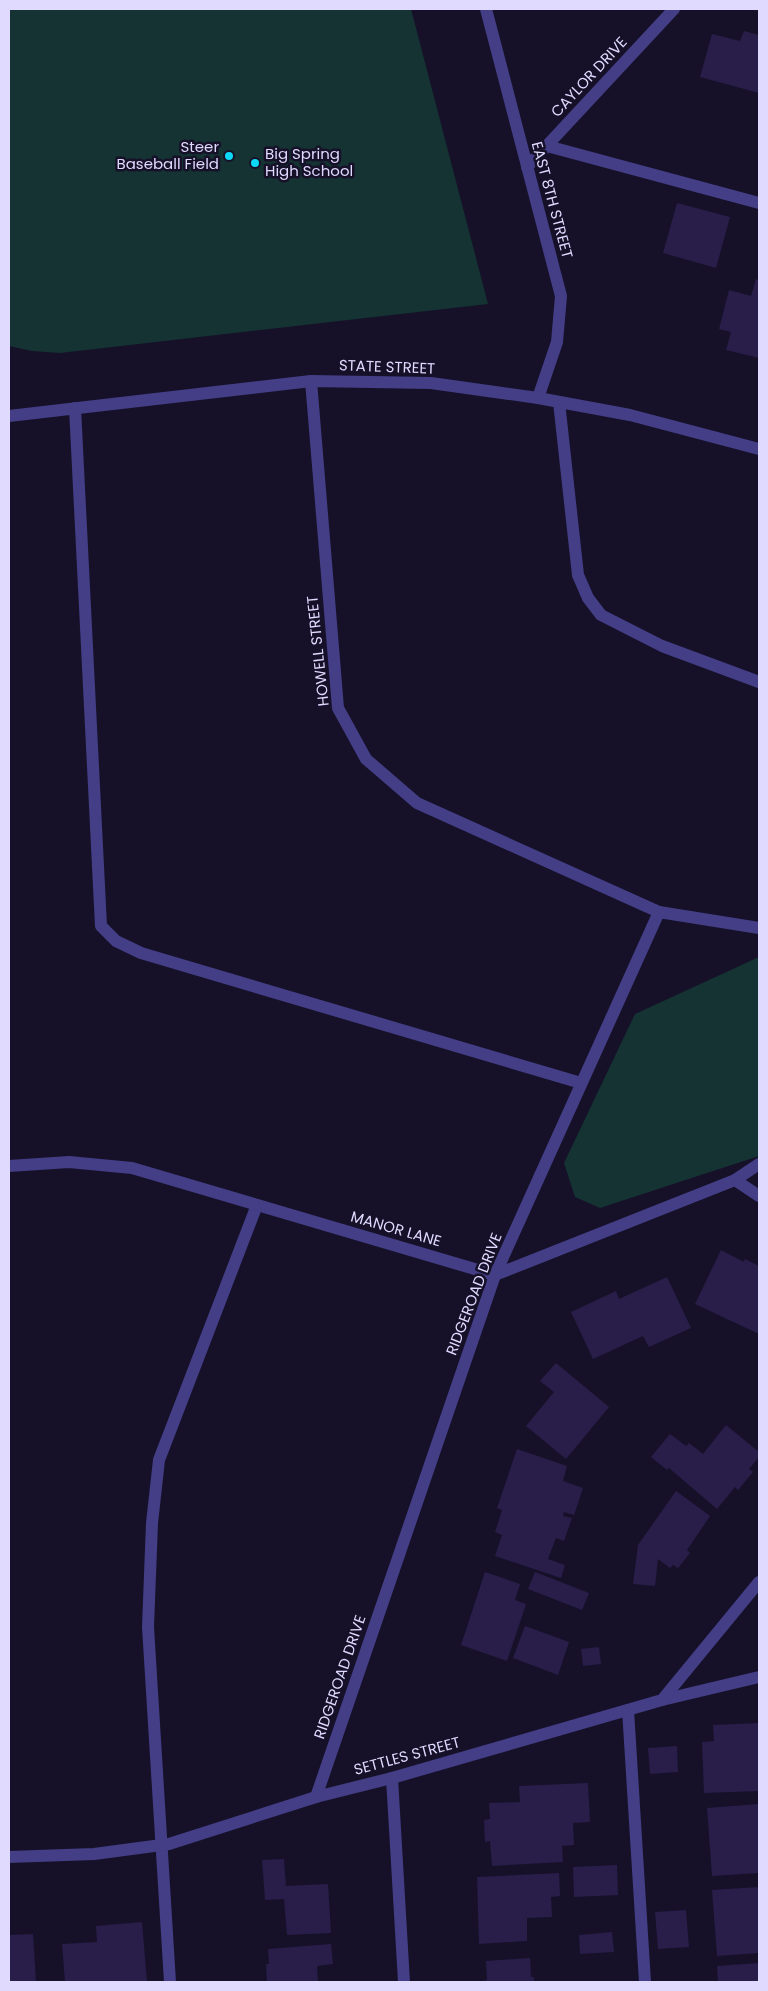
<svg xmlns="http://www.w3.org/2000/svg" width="768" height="1991" viewBox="0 0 768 1991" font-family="Poppins,sans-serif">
<rect width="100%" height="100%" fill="#161129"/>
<g fill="#143332">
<path d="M9,9h402l77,295 -428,49 -28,-2 -23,-5z"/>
<path d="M759,957v199l-159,52 -25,-11 -11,-34 71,-149z"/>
</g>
<g fill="#281e49">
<path d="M744,31l15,4v58l-59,-16 12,-43 28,7z"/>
<path d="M677,203l53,14 -14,51 -53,-15z"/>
<path d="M756,279l3,1v78l-33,-8 5,-18 -12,-3 10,-39 22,6z"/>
<path d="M721,1250l23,12 1,-3 14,7v68l-64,-30z"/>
<path d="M667,1277l24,51 -42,19 -6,-11 -50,23 -22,-47 45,-21 3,8z"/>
<path d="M556,1363l53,44 -43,52 -40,-33 28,-34 -14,-11z"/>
<path d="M726,1425l33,27v5l-10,12 4,3 -15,18 -3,-3 -18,22 -48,-41 -2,2 -16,-13 19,-23 16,12 3,-3 14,11z"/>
<path d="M517,1449l50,17 -4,15 20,7 -9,27 -10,-3 -1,4 9,2 -8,23 -8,-3 -8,21 17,6 -4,13 -66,-22 7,-21 -7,-3 7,-22 -5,-2z"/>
<path d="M676,1491l34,25 -23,34 3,3 -12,15 -5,-3 -3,3 -12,-9 -3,27 -22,-2 5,-39z"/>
<path d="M485,1572l35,12 -5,16 11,4 -19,57 -46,-16z"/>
<path d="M535,1572l54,21 -7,17 -54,-21z"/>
<path d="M525,1626l44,16 -11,33 -45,-17z"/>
<path d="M599,1647l2,17 -18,2 -2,-17z"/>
<path d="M759,1723v68l-55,2 -2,-51 12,-1 -1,-16z"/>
<path d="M677,1746l1,26 -28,2 -2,-26z"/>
<path d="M588,1783l2,39 -17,1 1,22 -12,1 1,16 -71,4 -2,-25 -5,1 -1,-22 6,-1 -1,-16 31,-1 -1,-16z"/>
<path d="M759,1804v69l-47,3 -5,-68z"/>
<path d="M284,1859l2,27 42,-2 3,49 -44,2 -3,-36 -19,1 -3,-40z"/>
<path d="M617,1865l1,30 -44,2 -1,-30z"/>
<path d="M559,1873l1,23 -9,1 1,20 -25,1v23l-48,3 -2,-67z"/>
<path d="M759,1887v66l-42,3 -5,-66z"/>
<path d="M686,1910l3,37 -31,2 -3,-37z"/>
<path d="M142,1922l5,60h-82l-3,-38 35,-2 -1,-16z"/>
<path d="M612,1932l2,20 -34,2 -1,-19z"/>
<path d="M33,1934l3,48h-27v-47z"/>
<path d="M331,1944l2,20 -16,2 1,16h-51l-1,-18h3l-1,-15z"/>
<path d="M530,1958l1,19h3v5h-50l-1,-1 4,-1 -1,-19z"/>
<path d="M759,1963v19h-41l-1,-16z"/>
</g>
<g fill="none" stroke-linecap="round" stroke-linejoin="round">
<g stroke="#433e86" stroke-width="12">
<path d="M547,146l212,57"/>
<path d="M559,402l19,173 10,23 13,17 61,31 97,36"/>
<path d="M75,408l26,518 15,15 25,12 440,130"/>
<path d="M735,1180l24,-16"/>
<path d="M628,1710l17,272"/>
<path d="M170,1982l-22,-355 4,-104 7,-63 98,-255"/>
</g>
<g stroke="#433e86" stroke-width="12">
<path d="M486,9l75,287 -4,46 -19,56"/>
<path d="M527,167l147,-158"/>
<path d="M311,381l27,327 28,51 51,44 242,109 100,16"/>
<path d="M9,416l302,-35 120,2 107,15 92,17 129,34"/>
<path d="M9,1166l60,-4 63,6 363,107 240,-95 24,16"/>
<path d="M662,1700l97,-23"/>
<path d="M392,1778l12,204"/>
<path d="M316,1797l179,-522 164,-363"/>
<path d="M9,1857l85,-3 75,-10 147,-47 76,-19 270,-78 97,-118"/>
</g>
</g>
<g fill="#0dd9f7" stroke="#161129" stroke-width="2">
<circle cx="229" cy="156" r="5"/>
<circle cx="255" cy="163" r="5"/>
</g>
<g text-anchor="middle" stroke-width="5" stroke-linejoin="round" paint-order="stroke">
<g font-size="15" fill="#dfdafe" stroke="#161129">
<text transform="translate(589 77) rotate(-47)" y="5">CAYLOR DRIVE</text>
<text transform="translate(552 200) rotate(75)" y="5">EAST 8TH STREET</text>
<text transform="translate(387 367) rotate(2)" y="5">STATE STREET</text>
<text transform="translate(318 651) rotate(-96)" y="5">HOWELL STREET</text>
<text transform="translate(396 1229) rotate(16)" y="5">MANOR LANE</text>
<text transform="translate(474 1294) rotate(-69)" y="5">RIDGEROAD DRIVE</text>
<text transform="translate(340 1677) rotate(-71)" y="5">RIDGEROAD DRIVE</text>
<text transform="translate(407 1756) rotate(-15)" y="5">SETTLES STREET</text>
</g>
<g font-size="15" fill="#dfdafe" stroke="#161129" text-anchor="end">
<text x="219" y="152">Steer<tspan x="219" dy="17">Baseball Field</tspan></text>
<text x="265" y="159" text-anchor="start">Big Spring<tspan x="265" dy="17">High School</tspan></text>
</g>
</g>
<rect width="768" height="1991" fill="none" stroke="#dfdafe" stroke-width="20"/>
</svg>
